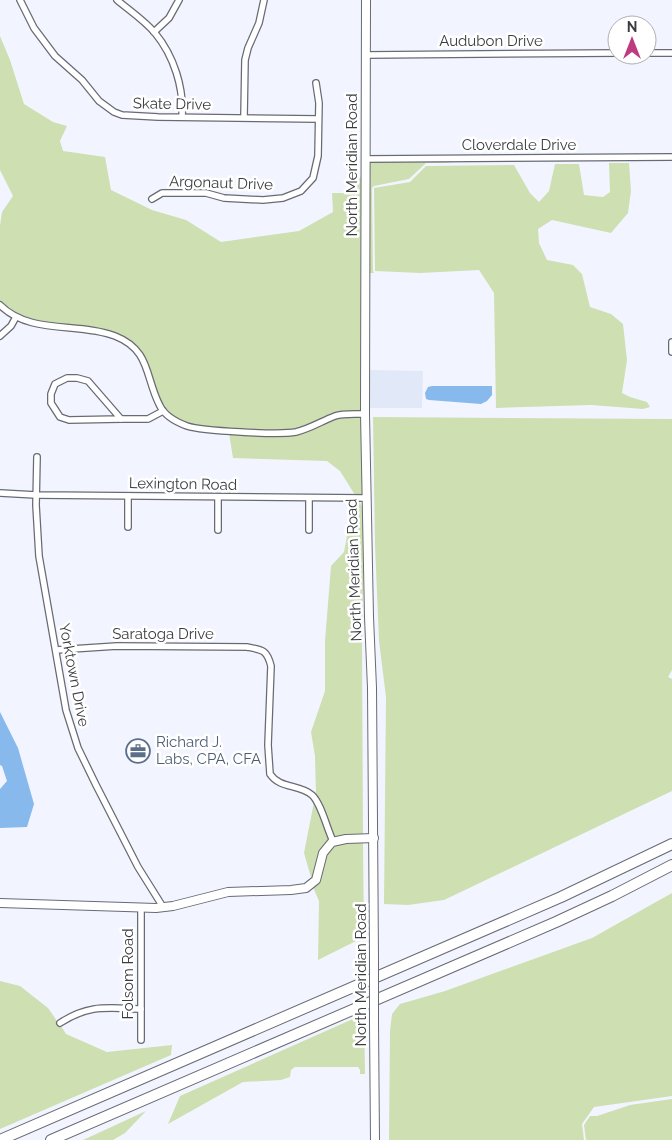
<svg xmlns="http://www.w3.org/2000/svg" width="672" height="1140" viewBox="0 0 672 1140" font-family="Raleway,sans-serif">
<rect width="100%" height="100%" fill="#f2f5ff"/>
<path fill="#e1e8f7" d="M368,370l55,1 -1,37h-55z"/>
<g fill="#cedfb1">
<path d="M0,36l10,24 14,44 29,18 14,4 -7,15 3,10 42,6 6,33 41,20 34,10 35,22 78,-11 34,-19 -1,-19h20l11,-21 -1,239c-8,0 -19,-1 -26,1 -14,4 -27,15 -42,17 -18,2 -36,0 -54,-1 -16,-1 -36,1 -52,-5 -11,-4 -22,-10 -27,-21 -14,-28 -8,-56 -46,-69 -37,-14 -85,-2 -115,-32v-75l2,-14 11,-16 -13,-26z"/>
<path d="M431,161l25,2h-30l-17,16 -35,7 -2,2 1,83 1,2h-6l1,-111z"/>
<path d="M609,163h20l2,28 -3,22 -17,20 -59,-13 -14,9 1,14 8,17 26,5 9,9 8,33 21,7 12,10 4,36 -5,33 8,4 17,5 3,5 -7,2 -52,-4 -95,3 -2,-115 -15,-23 -59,3 -45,-2 -1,-83 36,-6 16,-16 88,-1 16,28 9,9 10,-11 6,-27h24l5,31 19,2 7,-5z"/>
<path d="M362,417l1,78h-8l-15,-24 -13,-10 -94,-3 -4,-25 53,3 15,-2 40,-16z"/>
<path d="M373,417l299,2v251l-4,7 4,2v112l-228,109 -36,5 -24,-1 2,-207 -7,-56 -4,-96z"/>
<path d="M359,501l4,7 1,25 -2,107 1,195 -29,3 -18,-43 -1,-39 -4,-24 14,-41v-50l6,-75 13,-14 7,-37z"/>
<path d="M314,802l16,38c-13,11 -11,26 -18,41l-8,-28z"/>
<path d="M363,842l1,95 -46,23 1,-59 -6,-14c14,-14 6,-35 23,-43 7,-4 19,-2 27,-2z"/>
<path d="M672,893v203l-78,11 -12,17 2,16h-195l1,-109 2,-17 8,-10 45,-13 147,-53z"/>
<path d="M0,981l20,5 28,22 9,13 -1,1 3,5 2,-1 5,8 41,18 65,-7 -1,10 -171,74z"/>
<path d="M364,1014l1,60h-5v-4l-2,-3h-63l-4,3 -1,7 -9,3 -38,2 -75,42 12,-28z"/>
<path d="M672,1099v41h-86l-2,-15 6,-9h7l33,-11z"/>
<path d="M146,1111l-21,22 -12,7h-30z"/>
</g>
<g fill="#87b9ed">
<path d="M432,386h60v9l-5,6 -6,3 -52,-4 -3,-1 -1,-6 3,-6z"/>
<path d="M0,712l18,36 16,56 -7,23 -27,1v-39l7,-8 -5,-15 -2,-1z"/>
</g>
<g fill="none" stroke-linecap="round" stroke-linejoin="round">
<g stroke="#676b73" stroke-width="8">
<g id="street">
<path d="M20,0l14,28 21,28 27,24 17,21 15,11 8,3 36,2 160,2"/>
<path d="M117,0c13,11 27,20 38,33 19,23 29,55 27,84"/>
<path d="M154,32l15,-14 10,-18"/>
<path d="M647,53h25"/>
<path d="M366,55l251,-2"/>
<path d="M244,117l1,-57 3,-12 11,-25 5,-23"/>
<path d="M366,159l306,-2"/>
<path d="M152,199l10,-6h44l18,5 39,2 20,-2 18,-7 12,-13 5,-22 1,-53 -3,-20"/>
<path d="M0,305c30,30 78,17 115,31 36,14 30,42 45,70 5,10 16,16 27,20 15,5 92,9 109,6 13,-3 26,-11 39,-16 8,-3 20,-2 30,-2"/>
<path d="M0,336l11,-10 5,-9"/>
<path d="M672,342v10"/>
<path d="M67,378h10l11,3 33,38 -52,1 -9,-3 -9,-14v-9l4,-10z"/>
<path d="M121,419h27l15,-8"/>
<path d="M37,457l-1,48 3,51 27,154 12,38 18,37 42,82 25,40"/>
<path d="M0,493l36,2 330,3"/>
<path d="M128,496v31"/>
<path d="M218,497v33"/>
<path d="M309,498v32"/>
<path d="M56,650l61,-4 130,1c16,3 20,3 24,19l-3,79 2,29c10,15 29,10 42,21 9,8 15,34 21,46"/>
<path d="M141,908v132"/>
<path d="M60,1023c29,-19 47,-15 81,-14"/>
</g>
</g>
<g stroke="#676b73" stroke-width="10">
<g id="secondary">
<path d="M366,0l-1,414 4,203 3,71 2,269"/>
<path d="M0,903l156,5 17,-2 55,-14 63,-2 15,-2 10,-8 7,-27 9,-11 14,-3 28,-1"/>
<path d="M374,1023l1,117"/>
</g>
</g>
<g stroke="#676b73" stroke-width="12">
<g id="highway">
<path d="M0,1140l561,-243 111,-53"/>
<path d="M51,1140l505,-218 56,-26 60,-31"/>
</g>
</g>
<use href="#street" stroke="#fff" stroke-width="5.5"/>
<use href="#secondary" stroke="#fff" stroke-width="8"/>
<use href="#highway" stroke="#fff" stroke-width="10"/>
<g stroke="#676b73" stroke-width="10" stroke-linecap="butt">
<path id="secondary-bridge" d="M374,957v66"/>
</g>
<use href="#secondary-bridge" stroke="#fff" stroke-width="8"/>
</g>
<defs>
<g id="office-ring" transform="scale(1.25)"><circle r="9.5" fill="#fff" stroke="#5c6f8a" stroke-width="1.5"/><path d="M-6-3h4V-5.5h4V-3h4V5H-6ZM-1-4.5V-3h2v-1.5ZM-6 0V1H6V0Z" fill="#5c6f8a"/></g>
</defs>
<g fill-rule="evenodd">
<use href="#office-ring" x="138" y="751"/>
</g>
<g text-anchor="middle" stroke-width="5" stroke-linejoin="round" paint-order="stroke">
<g font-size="15" fill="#3b3c40" stroke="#fff">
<text x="491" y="46">Audubon Drive</text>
<text transform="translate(172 104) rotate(1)" y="5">Skate Drive</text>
<text x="519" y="150">Cloverdale Drive</text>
<text transform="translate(352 165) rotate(-90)" y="5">North Meridian Road</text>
<text transform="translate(221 183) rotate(2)" y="5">Argonaut Drive</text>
<text transform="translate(183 484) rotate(1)" y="5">Lexington Road</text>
<text transform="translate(354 570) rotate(-92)" y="5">North Meridian Road</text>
<text x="163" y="639">Saratoga Drive</text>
<text transform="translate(74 675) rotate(79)" y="5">Yorktown Drive</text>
<text transform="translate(128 974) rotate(-90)" y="5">Folsom Road</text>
<text transform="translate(361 975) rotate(-90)" y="5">North Meridian Road</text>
</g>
<g font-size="15" fill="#4e5e75" stroke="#fff" text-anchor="start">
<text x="156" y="747">Richard J.<tspan x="156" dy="17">Labs, CPA, CFA</tspan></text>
</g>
</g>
<g transform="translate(632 40)"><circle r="24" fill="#ffffff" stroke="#b1b1b3"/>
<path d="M0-4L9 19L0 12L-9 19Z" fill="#bf3b80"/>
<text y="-8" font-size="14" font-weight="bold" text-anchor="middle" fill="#3b3c40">N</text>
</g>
</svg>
